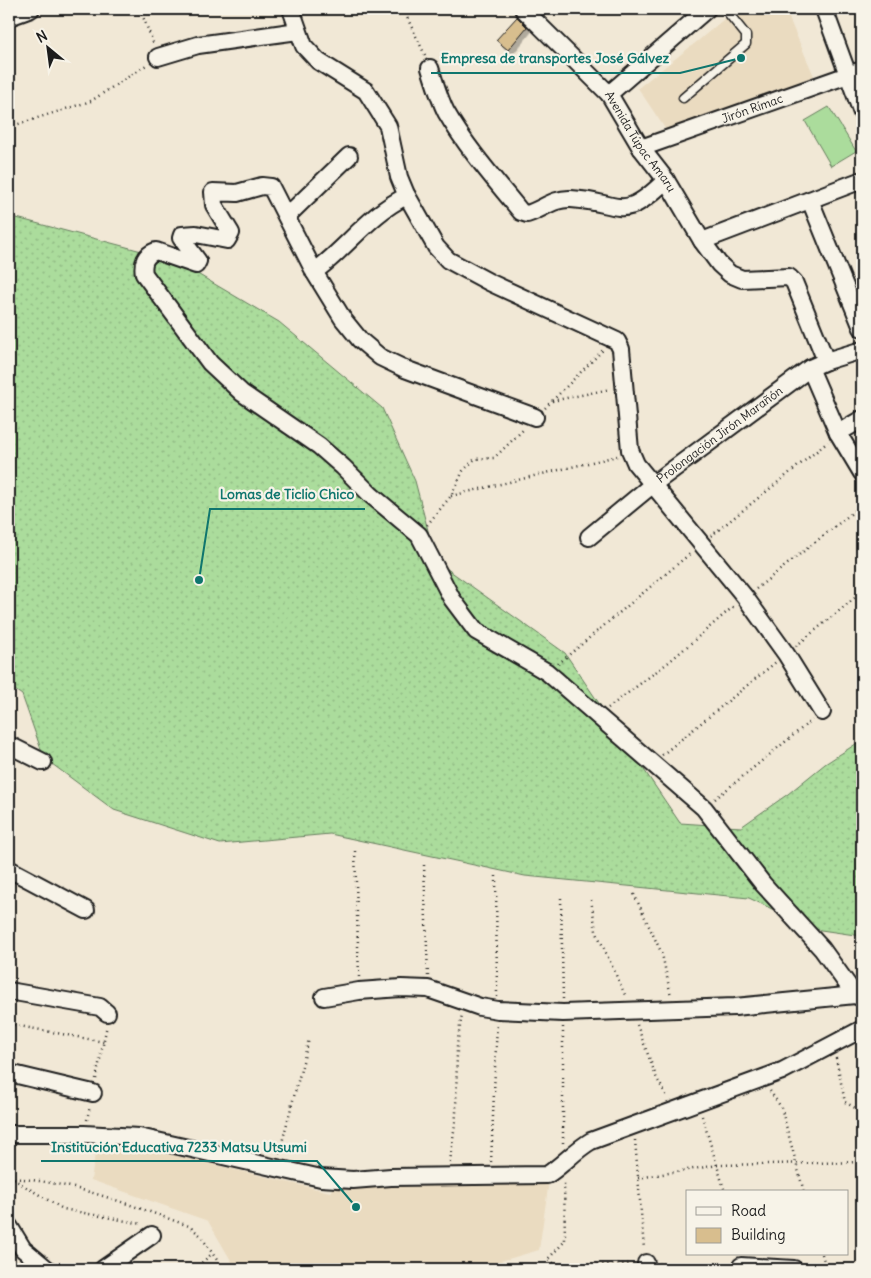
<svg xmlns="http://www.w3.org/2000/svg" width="871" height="1278" viewBox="0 0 871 1278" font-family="Delius,sans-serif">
<defs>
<pattern id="grass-dots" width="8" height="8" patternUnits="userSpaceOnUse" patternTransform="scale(1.25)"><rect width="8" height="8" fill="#abdc9c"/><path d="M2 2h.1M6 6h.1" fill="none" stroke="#93bc86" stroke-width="1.8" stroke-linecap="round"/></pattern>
<filter id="shadow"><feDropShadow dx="4.5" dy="4.5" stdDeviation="0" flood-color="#0004"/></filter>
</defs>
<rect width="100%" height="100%" fill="#f1e8d6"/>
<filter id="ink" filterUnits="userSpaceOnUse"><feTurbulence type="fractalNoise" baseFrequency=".02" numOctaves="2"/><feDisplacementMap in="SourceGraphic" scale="10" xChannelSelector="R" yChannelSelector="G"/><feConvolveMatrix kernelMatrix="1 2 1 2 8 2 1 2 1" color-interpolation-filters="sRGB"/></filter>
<g filter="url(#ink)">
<g fill="#eadbc0">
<path d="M736,9h49l29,67 -146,57 -30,-45 61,-48z"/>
<path d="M96,1147l55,3 179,42 4,-6 215,-5 -10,69 -66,19h-237l-28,-48 -117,-41z"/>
</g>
<path fill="url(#grass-dots)" stroke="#647c5c" d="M9,216l163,43 107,63 103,86 33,73 21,80 129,92 115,170 61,4 47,-33 37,-30 37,-24v196l-48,-7 -65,-31 -224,-22 -195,-42 -110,10 -106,-34 -70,-52 -22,-63 -13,-9z"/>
<path fill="#abdc9c" stroke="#647c5c" d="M829,107l27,44 -25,15 -26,-45z"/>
<path fill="#d8be8e" stroke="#1c1c1c" filter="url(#shadow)" d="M517,17l10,10 -19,23 -12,-10z"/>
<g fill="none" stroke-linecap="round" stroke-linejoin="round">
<g stroke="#1c1c1c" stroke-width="11">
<path id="service" d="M683,98l63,-54v-9l-21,-26"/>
</g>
<g stroke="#1c1c1c" stroke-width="20">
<g id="minor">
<path d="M291,9l13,37 14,15 48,30 22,35 11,51 7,17 30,53 12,13 41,22 128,59 4,8 9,101 6,14 109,133 41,57 36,58"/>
<path id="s1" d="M523,9l86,85 32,54 25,32 36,61 17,23 11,10 12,5 47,-2 5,5 32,79"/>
<path d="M824,9l38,104"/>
<path d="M9,17l22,-8"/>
<path d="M158,57l40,-12 100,-14"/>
<path d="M430,68c5,15 9,30 16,44 20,35 49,68 75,100l6,2c16,-5 27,-16 44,-15 52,3 50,25 95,-19"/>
<path d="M609,94l98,-85"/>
<path id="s2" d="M641,148l221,-78"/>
<path d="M810,200l52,128"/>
<path d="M287,216l62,-60"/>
<path d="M702,241l160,-61"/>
<path d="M314,272c33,-24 56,-59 93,-76"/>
<path d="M810,368l28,65 24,40"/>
<path d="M535,417l-130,-48 -25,-12 -20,-17 -17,-21 -27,-44 -45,-88 -9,-1 -25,7 -24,-1 1,13 17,28 -4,7 -31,-6 -14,1 -1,3 17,23 -2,4 -40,-14c-11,4 -14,12 -12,23l66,89 32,30 77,53 24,21 28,28 48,40 33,64 24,32 71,41 157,136 59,76 59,65 33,46 7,3"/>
<path d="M838,433l24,-14"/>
<path id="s3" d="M589,537l63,-52 158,-117 16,-7 36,-11"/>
<path d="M9,745l34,17"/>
<path d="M9,869l77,41"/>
<path d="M9,991l91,16 7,6"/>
<path d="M324,997l35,-6 42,-3 27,1 52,18 18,3 65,3 172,-6 120,-12"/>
<path d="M9,1073l84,20"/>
<path d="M9,1134h75l55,3 182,41 32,2 38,-3 156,-2c16,-10 27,-24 44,-34l191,-70 80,-42"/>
<path d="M9,1226l14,23 24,20"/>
<path d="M103,1269l49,-34"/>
<path d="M646,1269v-6"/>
<path d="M741,1269v-3l53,3"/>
</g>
</g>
<g stroke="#1c1c1c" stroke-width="2.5" stroke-dasharray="1 4" stroke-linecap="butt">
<path d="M140,9l14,36"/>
<path d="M403,9l22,46"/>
<path d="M9,127l82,-26 57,-37"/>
<path d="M552,401l58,-12"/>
<path d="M545,408l58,-58"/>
<path d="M451,496l166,-40"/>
<path d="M427,525l24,-29 12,-25 12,-12 19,-1 31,-30"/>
<path d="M711,536l117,-94"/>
<path d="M756,589l106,-84"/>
<path d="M796,646l66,-54"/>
<path d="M558,664l134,-112"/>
<path d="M608,708l61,-46 65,-56"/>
<path d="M662,755l114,-93"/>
<path d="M715,799l97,-79"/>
<path d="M355,851l4,126"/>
<path d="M424,865l4,111"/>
<path d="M496,876l1,121"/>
<path d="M634,894l28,60 9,42"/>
<path d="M561,898l2,101"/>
<path d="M591,900l5,31 30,66"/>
<path d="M9,1024l95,18"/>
<path d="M637,1025l20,54 11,19"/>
<path d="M563,1027v117"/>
<path d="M836,1058l9,44 12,7 5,11"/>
<path d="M96,1079l11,-54"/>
<path d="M770,1091l11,16 23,85"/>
<path d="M702,1116l23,76"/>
<path d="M87,1120l3,-14"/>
<path d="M635,1140l9,109"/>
<path d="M279,1154l30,-115"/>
<path d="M450,1162l6,-47 1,-70 5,-31"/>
<path d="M491,1162l6,-139"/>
<path d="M9,1178c63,3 121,27 180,48l11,9 23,34"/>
<path d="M638,1178l80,-13 144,-3"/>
<path d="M13,1179l50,30 79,15"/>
<path d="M822,1254l4,15"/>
<path d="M659,1264l70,2"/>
<path d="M194,1269l19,-16"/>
<path d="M559,1269l1,-3 -13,-6 18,-19 -1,-61"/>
<path d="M568,1269l13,-4 50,-1"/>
</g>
<use href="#service" stroke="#f7f3e8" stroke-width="8"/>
<use href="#minor" stroke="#f7f3e8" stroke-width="16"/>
</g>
</g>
<g text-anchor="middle" stroke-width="4.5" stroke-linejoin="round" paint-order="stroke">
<g font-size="12" fill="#1c1c1c" stroke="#f7f3e8">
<text dy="4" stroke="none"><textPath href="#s2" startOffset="118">Jirón Rímac</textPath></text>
<text dy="4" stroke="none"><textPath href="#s1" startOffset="178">Avenida Túpac Amaru</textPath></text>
<text dy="4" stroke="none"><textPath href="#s3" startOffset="166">Prolongación Jirón Marañón</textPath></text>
</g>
</g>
<path fill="none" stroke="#0f766e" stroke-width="2" d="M741 58L680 73H431M199 580L210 509H365M356 1207L317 1161H41"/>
<g fill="#0f766e" stroke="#f7f3e8" stroke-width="2">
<circle cx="741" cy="58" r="5"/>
<circle cx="199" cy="580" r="5"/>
<circle cx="356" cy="1207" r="5"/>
</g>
<g font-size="14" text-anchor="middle" font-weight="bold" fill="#0f766e" stroke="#f7f3e8" stroke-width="4.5" stroke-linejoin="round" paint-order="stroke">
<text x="555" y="63">Empresa de transportes José Gálvez</text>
<text x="287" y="499">Lomas de Ticlio Chico</text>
<text x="179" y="1152">Institución Educativa 7233 Matsu Utsumi</text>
</g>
<rect width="871" height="1278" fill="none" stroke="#f7f3e8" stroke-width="30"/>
<rect x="15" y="15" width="841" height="1248" fill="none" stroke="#1c1c1c" stroke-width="2" filter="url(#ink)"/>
<rect x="686" y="1190" width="162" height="65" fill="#f7f3e8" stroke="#9f9d96"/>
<rect x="696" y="1207" width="25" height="8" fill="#f7f3e8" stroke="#9f9d96"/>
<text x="731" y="1216" font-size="15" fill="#1c1c1c">Road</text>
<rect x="696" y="1228" width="25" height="15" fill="#d8be8e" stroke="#9f9d96"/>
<text x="731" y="1240" font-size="15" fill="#1c1c1c">Building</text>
<g transform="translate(48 48) rotate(331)" stroke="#f7f3e8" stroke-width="4" paint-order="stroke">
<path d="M0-4L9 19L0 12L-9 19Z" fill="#1c1c1c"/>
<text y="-8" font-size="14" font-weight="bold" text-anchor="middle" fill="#1c1c1c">N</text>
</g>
</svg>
